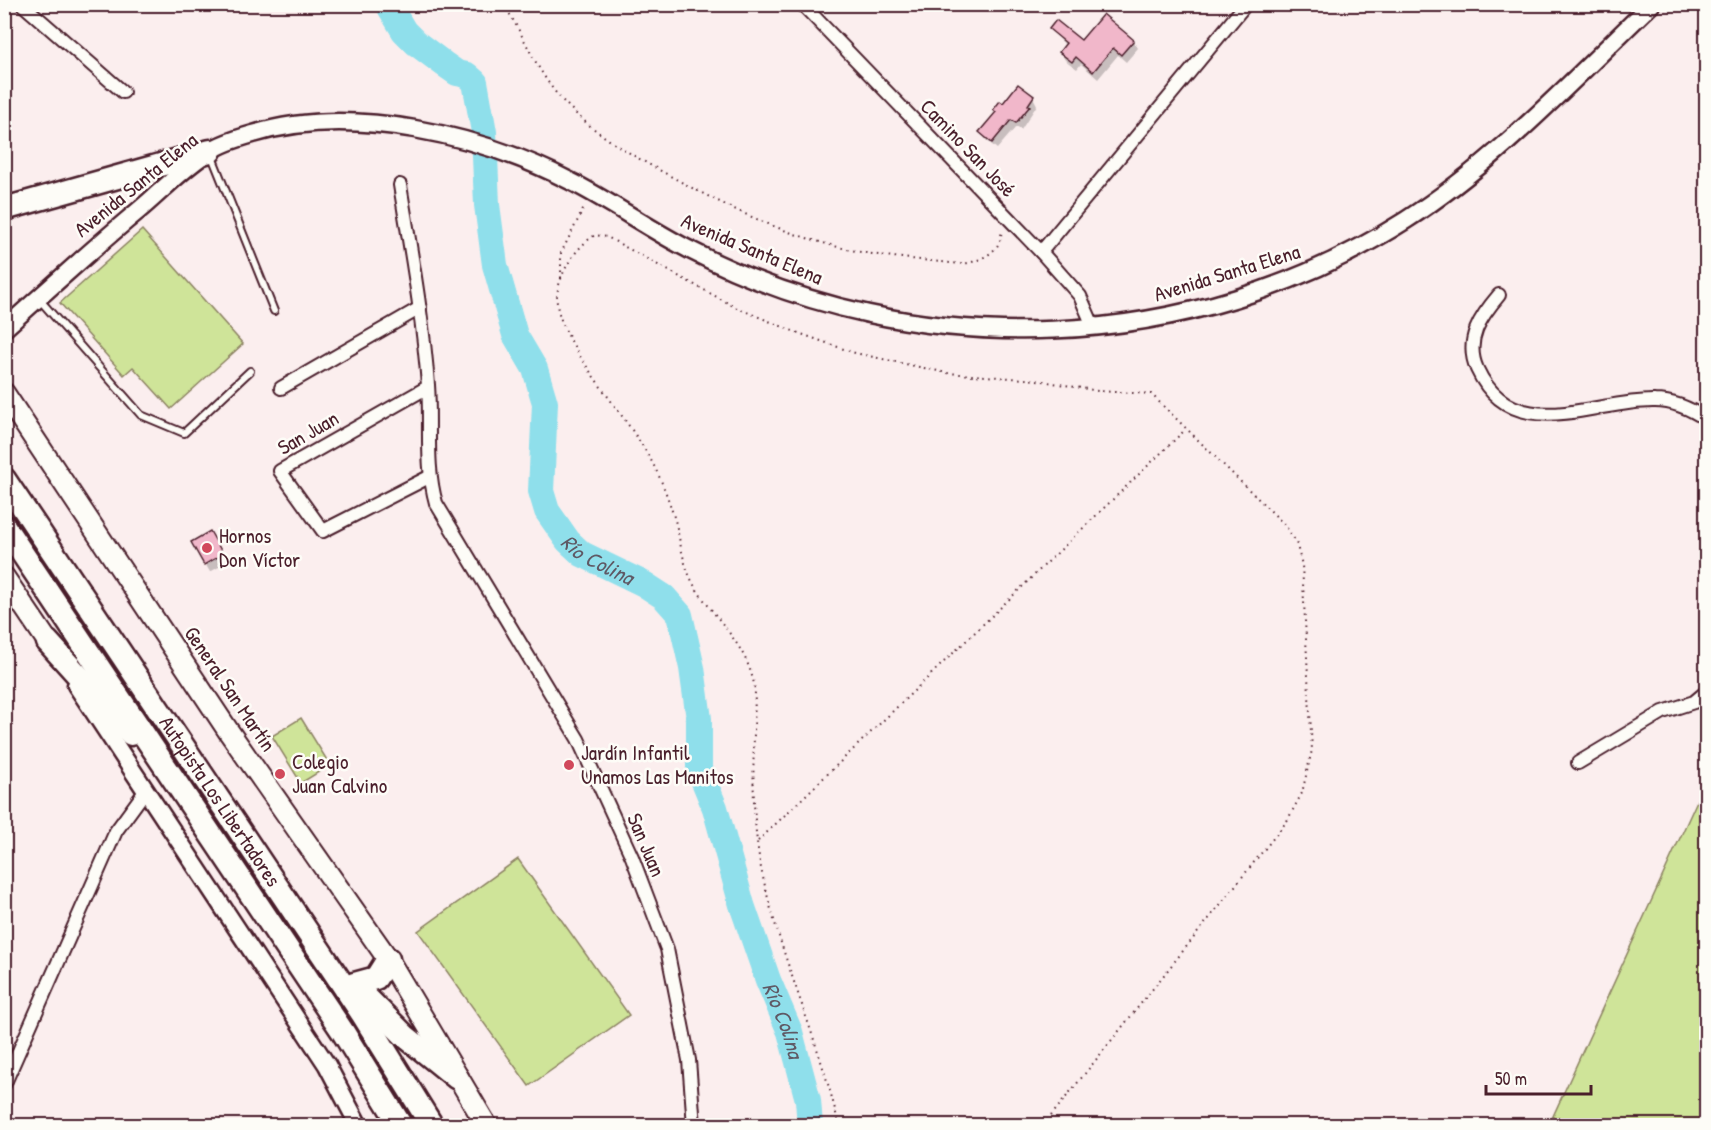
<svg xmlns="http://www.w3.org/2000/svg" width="1711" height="1130" viewBox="0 0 1711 1130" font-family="'Patrick Hand',sans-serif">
<rect width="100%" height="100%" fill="#fbeeee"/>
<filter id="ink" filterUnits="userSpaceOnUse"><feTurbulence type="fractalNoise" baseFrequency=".0167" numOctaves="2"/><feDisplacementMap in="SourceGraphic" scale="12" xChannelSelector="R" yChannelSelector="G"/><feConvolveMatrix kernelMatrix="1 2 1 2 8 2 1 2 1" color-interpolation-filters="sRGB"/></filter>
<g filter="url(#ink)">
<g fill="#cfe499" stroke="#8c8262" stroke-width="1.5">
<path d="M142,230l101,114 -72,65 -38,-42 -9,8 -64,-72z"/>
<path d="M301,718l29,47 -29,18 -29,-47z"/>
<path d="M1706,781v344h-157z"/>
<path d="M518,859l111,156 -100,71 -111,-155z"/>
</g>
<g fill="#0003">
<path d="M1051,29l30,14 52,-2 5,7 -12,14 -8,-7 -20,24 -17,-15 -4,5 -12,-9 -4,-8 5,-6z"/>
<path d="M1033,97l4,8 -16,25 -5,-3 -19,22 -11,-9 -5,-8 22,-27z"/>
<path d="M210,533l16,30 -16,9 -17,-29z"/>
</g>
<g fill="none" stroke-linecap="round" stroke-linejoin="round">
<path stroke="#8fdfeb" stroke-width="26" id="s1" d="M388,4l16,27 12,12 28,21 13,9 10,2 8,7 9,50 3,73 8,60 20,70 20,34 10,34 -4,88 6,20 21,30 14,13 62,30 20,13 16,18 12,53 7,51v50l16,39 27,97 26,75 22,52 18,68 2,26"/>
</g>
<g fill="#f1b7ca" stroke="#4a1f2b" stroke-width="1.5">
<path d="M1103,14l31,26 -13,15 -8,-7 -20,24 -17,-15 -4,5 -13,-10 7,-9 -17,-14 7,-9 25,20z"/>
<path d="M1018,84l16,12 -6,9 2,1 -14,17 -5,-3 -19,23 -13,-11 17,-20 -3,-2 7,-9 3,2z"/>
<path d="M210,531l13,23 -19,11 -13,-23z"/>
</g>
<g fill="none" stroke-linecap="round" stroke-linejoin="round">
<g stroke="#4a1f2b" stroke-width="10">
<g id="service">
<path d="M211,154l63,157"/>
<path d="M39,299l102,116 43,18 66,-62"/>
</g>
</g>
<g stroke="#4a1f2b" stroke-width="16">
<g id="minor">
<path d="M22,4l101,88"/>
<path d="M802,4l239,248 39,44 14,32"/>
<path d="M400,185c11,67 23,133 28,200 3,40 -3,79 8,118l142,236 54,118 35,92 22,111 5,66"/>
<path d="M1041,252l205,-248"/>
<path d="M1499,295c-18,21 -35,45 -22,74 36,78 119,30 178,32 19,0 36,8 51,18"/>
<path d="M428,387l-148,84 43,60 106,-54"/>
<path d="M281,388l139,-80"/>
<path d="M1578,763l85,-51 31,-10 12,-10"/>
<path d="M4,1085l112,-254 30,-41"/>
</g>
</g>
<g stroke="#4a1f2b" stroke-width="21">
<g id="tertiary">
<path d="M4,329c45,-40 88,-80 134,-118 23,-19 46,-44 72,-60 12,-8 29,-13 43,-17 98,-30 228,1 317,47 42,21 80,49 122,70 224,115 501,105 714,-31 92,-59 167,-141 246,-216"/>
<path d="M76,685l251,380 32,61"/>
</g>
</g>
<g stroke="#4a1f2b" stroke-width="24">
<g id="primary">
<path d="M4,393l225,339 159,227 99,167"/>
<path d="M4,577l44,65"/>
</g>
</g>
<g stroke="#4a1f2b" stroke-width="27">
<g id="motorway">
<path d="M4,209l206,-58"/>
<path id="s2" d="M4,479l359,536 69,111"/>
<path d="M4,526l339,506 58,94"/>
<path d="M48,642l83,92"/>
<path d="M354,984l22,-6 12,-19"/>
<path d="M360,991l45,45 52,42"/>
</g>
</g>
<g stroke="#4a1f2b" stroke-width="2" stroke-dasharray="1.5 4.5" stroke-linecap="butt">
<path d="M503,4c23,33 34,71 63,100 28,29 62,49 97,68 61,34 124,65 193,79 34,7 69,9 104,13 18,-1 44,-13 41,-34"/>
<path d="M785,4l5,5"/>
<path d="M561,278v-25l24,-47"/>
<path d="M758,841l428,-412"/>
<path d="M839,1126c-20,-88 -60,-170 -78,-258 -11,-58 -7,-119 -6,-178 -6,-44 -39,-69 -61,-105 -11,-20 -13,-40 -18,-61 -6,-21 -13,-41 -23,-60 -22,-44 -91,-117 -96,-160 -2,-25 17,-56 38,-69l12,2 130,71 56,23 62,22 92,20 90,7 61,11 53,3 134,131 11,17 6,23 10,185 -10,43 -15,28 -244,305"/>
</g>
<use href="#service" stroke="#fdfcf7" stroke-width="6"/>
<use href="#minor" stroke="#fdfcf7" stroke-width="12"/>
<use href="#tertiary" stroke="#fdfcf7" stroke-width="16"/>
<use href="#primary" stroke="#fdfcf7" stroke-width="20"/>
<use href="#motorway" stroke="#fdfcf7" stroke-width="22"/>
</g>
</g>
<g fill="#d1495b" stroke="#fdfcf7" stroke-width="2">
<circle cx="207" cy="548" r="6"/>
<circle cx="569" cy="765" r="6"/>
<circle cx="280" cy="774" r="6"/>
</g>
<g text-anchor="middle" stroke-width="5" stroke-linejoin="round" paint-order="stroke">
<g font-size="21" fill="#4a1f2b" stroke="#fdfcf7">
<text transform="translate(968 148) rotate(46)" y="7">Camino San José</text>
<text transform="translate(136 185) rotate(-39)" y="7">Avenida Santa Elena</text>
<text transform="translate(752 249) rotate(23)" y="7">Avenida Santa Elena</text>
<text transform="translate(1227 273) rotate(-17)" y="7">Avenida Santa Elena</text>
<text transform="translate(308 433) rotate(-30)" y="7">San Juan</text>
<text transform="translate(230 689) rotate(56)" y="7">General San Martín</text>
<text dy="7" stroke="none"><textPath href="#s2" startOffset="388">Autopista Los Libertadores</textPath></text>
<text transform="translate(646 845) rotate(67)" y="7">San Juan</text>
</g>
<g font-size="21" fill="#4a1f2b" stroke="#fdfcf7" text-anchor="start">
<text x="219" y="543">Hornos<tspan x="219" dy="24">Don Víctor</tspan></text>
<text x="581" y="760">Jardín Infantil<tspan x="581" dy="24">Unamos Las Manitos</tspan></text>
<text x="292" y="769">Colegio<tspan x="292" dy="24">Juan Calvino</tspan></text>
</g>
<g font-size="22" font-style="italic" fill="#5f5965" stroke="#fdfcf7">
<text dy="8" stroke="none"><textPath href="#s1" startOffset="633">Río Colina</textPath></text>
<text dy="8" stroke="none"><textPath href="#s1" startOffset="1155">Río Colina</textPath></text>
</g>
</g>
<rect width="1711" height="1130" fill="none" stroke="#fdfcf7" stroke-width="24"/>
<rect x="12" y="12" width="1687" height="1106" fill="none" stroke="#4a1f2b" stroke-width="2" filter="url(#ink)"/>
<path d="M1486 1085v9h105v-9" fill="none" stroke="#4a1f2b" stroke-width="3"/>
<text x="1495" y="1085" font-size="18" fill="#4a1f2b" stroke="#fdfcf7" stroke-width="4.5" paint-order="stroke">50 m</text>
</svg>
